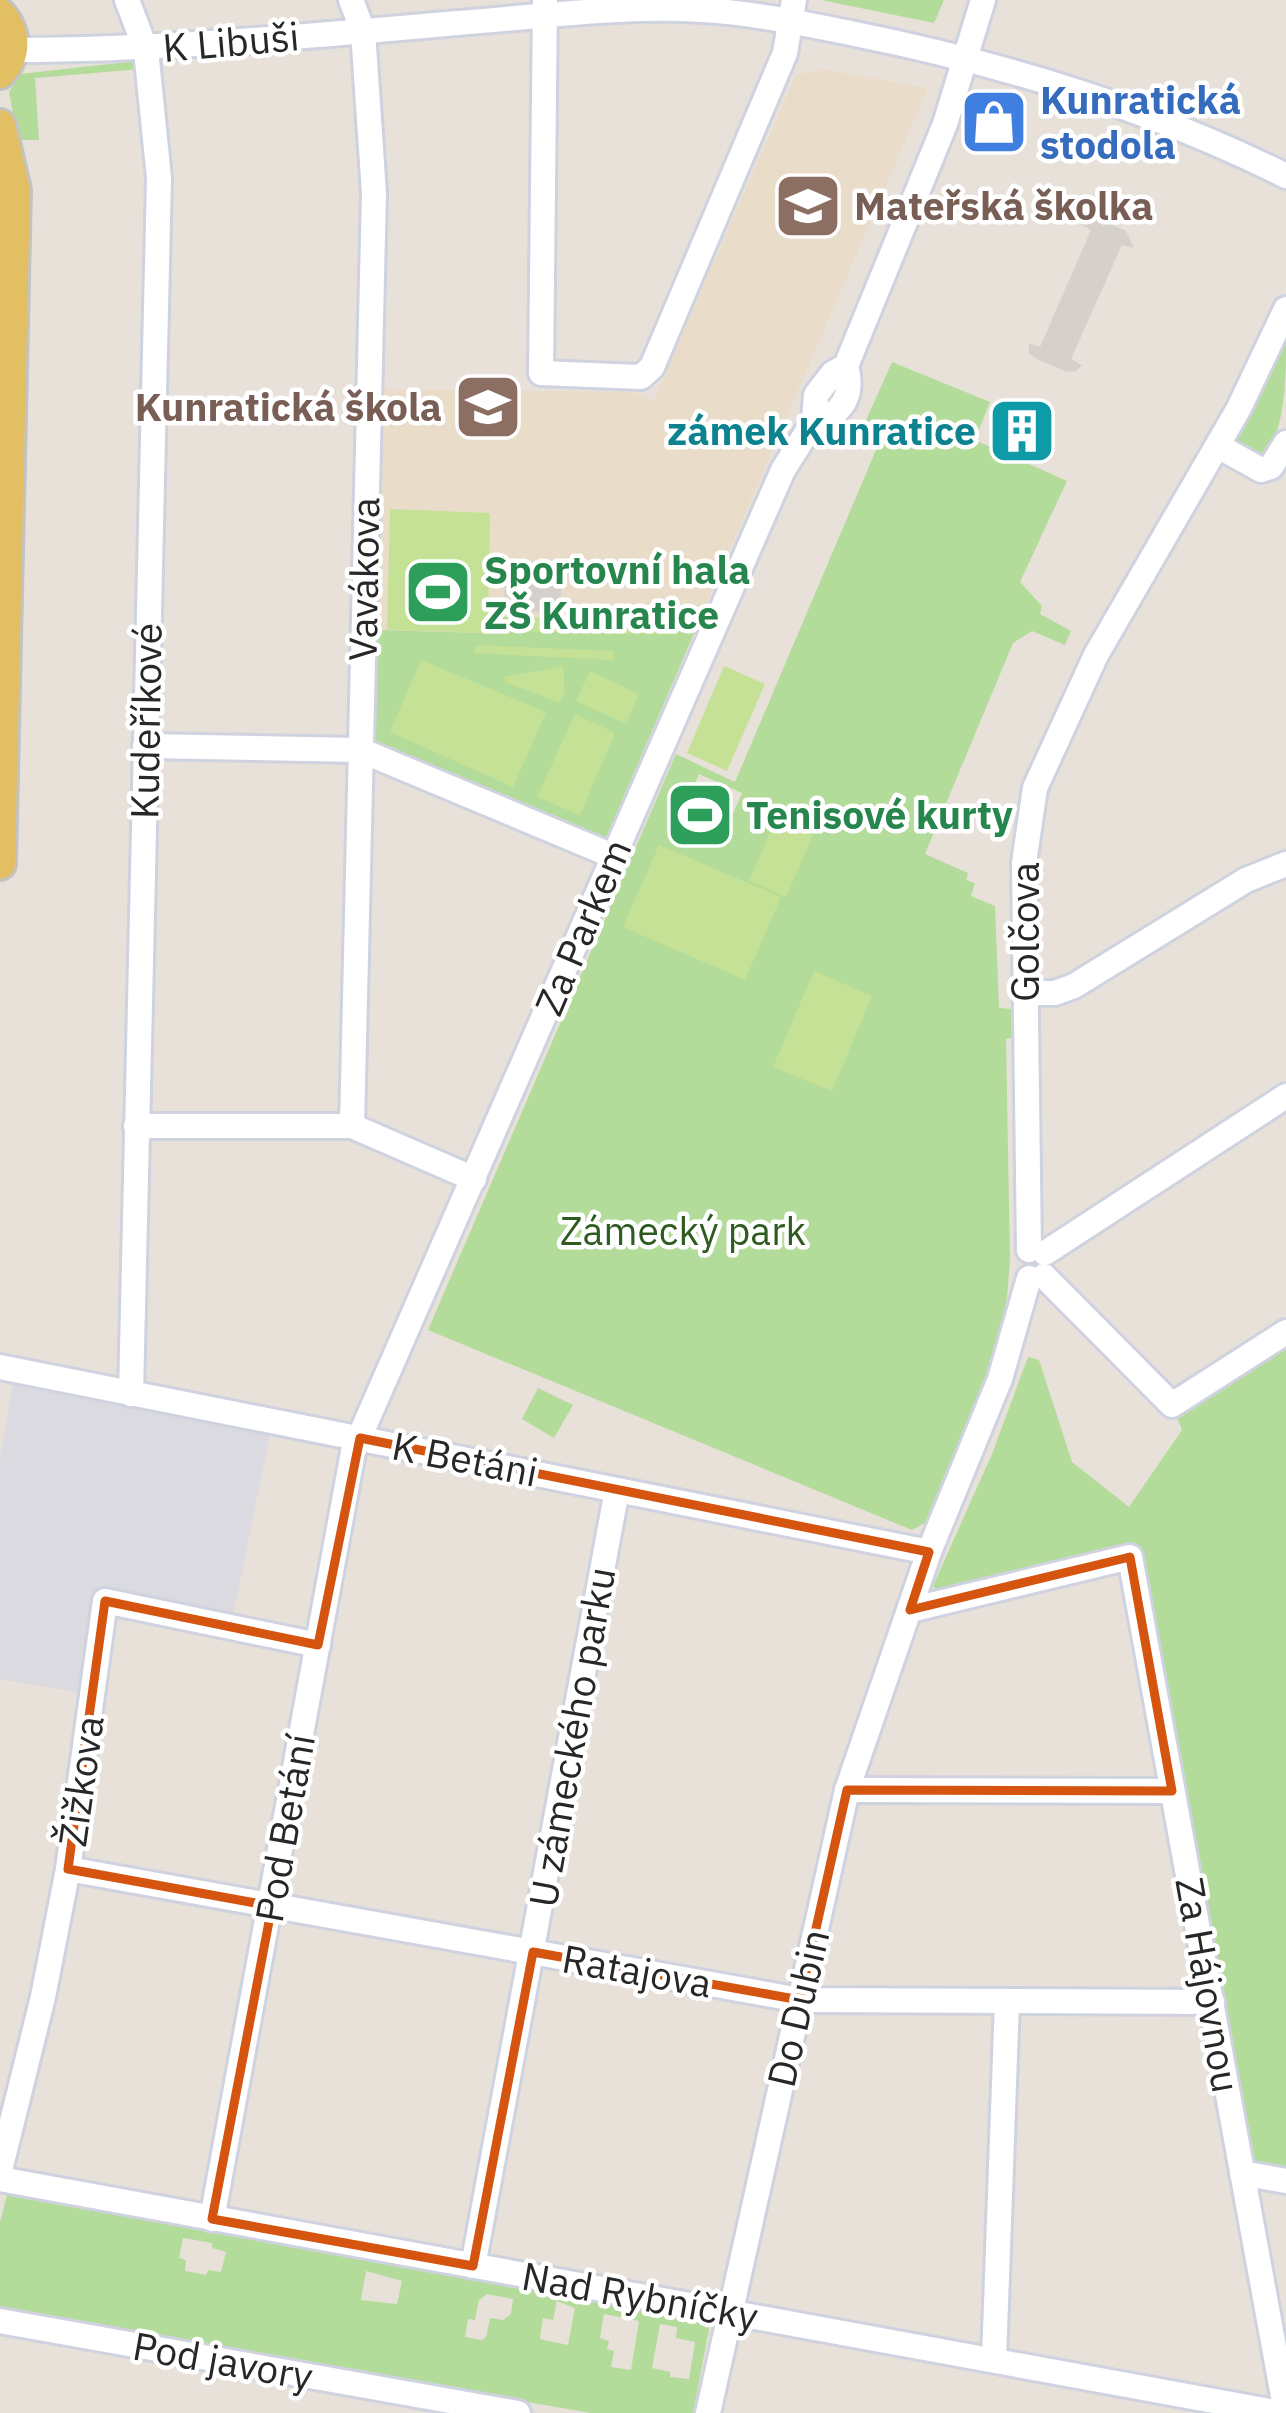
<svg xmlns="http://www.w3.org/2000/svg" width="1286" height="2413" viewBox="0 0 1286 2413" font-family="'IBM Plex Sans',sans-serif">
<rect width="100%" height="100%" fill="#e8e1d9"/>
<path fill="#dbdae1" d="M13,1382l258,46 -38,188 -134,-26 -17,103 -82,-14v-222z"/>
<path fill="#e9ddc9" d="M821,69l107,19 -323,752 -228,-95 4,-356 252,3 20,9 143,-326z"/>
<g fill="#b3db9a" fill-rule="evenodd">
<path d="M821,0h123l-10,23z"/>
<path d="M136,61l6,8 -107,9 4,62h-16l-6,-5 -8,-43 11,-18z"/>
<path d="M1286,341c0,35 0,99 -27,116l-21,-9 -6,-9z"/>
<path d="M892,362l98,40 -15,38 92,41 -47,101 22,24 -2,8 31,17 -6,14 -33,-14 -19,12 -88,211 43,19 -2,7 9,3 -4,13 24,10 4,102 12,1 2,28 -7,2 4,222 -5,59 -18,71 -54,121 -8,11 -13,7 -484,-200 248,-576 59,28 147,-346 -19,-9zM699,774l43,19 -12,27 -43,-18z"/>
<path d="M485,616l214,6 -94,218 -233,-100 2,-110 110,3z"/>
<path d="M1286,1332v849l-44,-8 -113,-622 -191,41 -5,-6 59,-132 36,-97 11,3 33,102 57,45 53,-77 -10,-25z"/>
<path d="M538,1388l35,17 -19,33 -32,-19z"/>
<path d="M7,2195l644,113 -1,9h6l1,-8 54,10 -18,94h-102l-591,-102v-89zM183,2238l29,5v5l14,4 -5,20 -13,-2 -2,5 -21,-4 1,-11 -7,-2zM366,2271l36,10 -5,23 -36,-4zM487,2294l26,5 -2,15 -8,6 -13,-2 -4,19 -4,3 -17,-3 3,-18 7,1 4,-20zM557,2301l18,7 -7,37 -28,-6 3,-21 10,2zM604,2314l35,7 -8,49 -20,-3 3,-16 -7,-2 2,-8 -9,-3zM660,2324l17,3 -1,11 19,4 -6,37 -19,-2v-5l-18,-4z"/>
</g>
<g fill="#c5e196">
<path d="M390,509l100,4 -2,120 -101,-3z"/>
<path d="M507,617l170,4v14l-171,-4z"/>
<path d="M475,645l138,6v9l-138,-7z"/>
<path d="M421,660l125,52 -33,75 -123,-55z"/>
<path d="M563,666l2,25 -5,12 -55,-21v-5z"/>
<path d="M724,666l41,18 -38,87 -40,-18z"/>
<path d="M590,671l49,23 -13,30 -50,-23z"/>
<path d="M575,714l40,19 -35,82 -43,-18z"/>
<path d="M782,805l37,16 -33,76 -37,-16z"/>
<path d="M659,845l122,52 -36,83 -122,-53z"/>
<path d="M814,971l58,25 -40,95 -59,-24z"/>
</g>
<g fill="#d5d0cb">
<path d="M1097,218l29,13 8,17 -12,-3 -51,114 11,6 -6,6 -9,1 -30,-13 -8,-5v-11l11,4 51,-117 -11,-6z"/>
<path d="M505,575l56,1v36l-57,-1z"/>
</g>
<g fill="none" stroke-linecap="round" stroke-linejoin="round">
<g stroke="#cfd2df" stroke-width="30">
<g id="minor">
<path d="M127,0l19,50 13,128 -28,1216"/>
<path d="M351,0l12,31 11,162 -22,933"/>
<path d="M545,2l-4,371 100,4 11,-10 133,-314 9,-53"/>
<path d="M13,50c149,0 296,-14 445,-27 81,-6 163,-18 245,-13 51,3 102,14 152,24 149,30 295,74 431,142"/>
<path d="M814,421c29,-6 40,-26 32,-55"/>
<path d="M1218,446l43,24 10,-3 15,-24"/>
<path d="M145,746l215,4 253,106"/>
<path d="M1025,993h30l19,-7 172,-106 40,-16"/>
<path d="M136,1126h216l122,53"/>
<path d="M1029,1250l-5,-387 11,-75 61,-133 143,-247 47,-99"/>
<path d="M1045,1253l241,-157"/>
<path d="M1044,1276l128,129 114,-73"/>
<path d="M0,1367l929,185"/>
<path d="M910,1610l220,-53 156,856"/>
<path d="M847,1790l325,1"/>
<path d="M68,1869l732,131 412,2"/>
<path d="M0,2170l43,-173 25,-128 37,-268 213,44"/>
<path d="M1242,2173l44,8"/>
<path d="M0,2179l1280,234"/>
<path d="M212,2219l141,-767 402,-918 28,-64 31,-49 2,-26 17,-22 13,-7 99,-242 38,-124"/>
<path d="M473,2266l144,-776"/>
<path d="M0,2321l518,92"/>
<path d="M994,2359l13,-358"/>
<path d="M708,2413l139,-623 82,-238 71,-173 29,-101"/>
</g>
</g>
<g stroke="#c3c3c3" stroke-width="36">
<g id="major">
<path d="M0,14c16,19 17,40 0,59"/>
<path d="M0,125l15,65 -15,674"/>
</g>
</g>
<use href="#minor" stroke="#fff" stroke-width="24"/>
<use href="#major" stroke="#e3bf64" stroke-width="30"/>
</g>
<path fill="none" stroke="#d5540f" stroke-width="9" stroke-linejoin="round" d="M360,1438l569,114 -19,58 220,-53 42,234 -325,-1 -47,210 -267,-48 -60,314 -261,-47 60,-313 -204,-37 37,-268 213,44z"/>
<defs>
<g id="shop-square" transform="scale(3.45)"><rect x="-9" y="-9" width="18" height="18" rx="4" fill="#3f7fe0" stroke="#fff"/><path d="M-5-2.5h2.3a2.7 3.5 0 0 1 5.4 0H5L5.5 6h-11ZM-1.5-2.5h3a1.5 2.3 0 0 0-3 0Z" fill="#fff"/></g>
<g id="school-square" transform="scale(3.45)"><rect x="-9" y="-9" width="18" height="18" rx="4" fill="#8d6e63" stroke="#fff"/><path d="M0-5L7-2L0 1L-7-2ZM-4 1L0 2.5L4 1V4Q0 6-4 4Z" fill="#fff"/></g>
<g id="building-square" transform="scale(3.45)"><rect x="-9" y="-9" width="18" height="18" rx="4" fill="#0f9aa8" stroke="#fff"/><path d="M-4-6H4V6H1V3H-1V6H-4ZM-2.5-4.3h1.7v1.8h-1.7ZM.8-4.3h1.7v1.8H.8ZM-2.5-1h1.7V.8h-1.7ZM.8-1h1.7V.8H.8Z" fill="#fff"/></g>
<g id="stadium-square" transform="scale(3.45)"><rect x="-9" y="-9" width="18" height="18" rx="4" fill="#2e9e5b" stroke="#fff"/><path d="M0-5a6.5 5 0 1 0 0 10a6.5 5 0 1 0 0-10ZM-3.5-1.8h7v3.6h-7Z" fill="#fff"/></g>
</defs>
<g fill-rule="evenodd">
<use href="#shop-square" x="994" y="122"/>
<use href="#school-square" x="808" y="206"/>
<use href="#school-square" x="488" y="407"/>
<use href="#building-square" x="1022" y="431"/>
<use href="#stadium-square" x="438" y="592"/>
<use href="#stadium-square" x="700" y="815"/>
</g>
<g text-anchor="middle" stroke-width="9" stroke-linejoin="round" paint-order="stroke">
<g font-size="39" fill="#272727" stroke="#fff">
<text transform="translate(231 42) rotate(-5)" y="14">K Libuši</text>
<text transform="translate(364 579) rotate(-89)" y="14">Vavákova</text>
<text transform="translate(146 721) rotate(-89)" y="14">Kudeříkové</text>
<text transform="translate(583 927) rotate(-67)" y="14">Za Parkem</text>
<text transform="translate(1025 932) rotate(-90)" y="14">Golčova</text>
<text transform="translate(465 1459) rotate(11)" y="14">K Betáni</text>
<text transform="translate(572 1737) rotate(-80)" y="14">U zámeckého parku</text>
<text transform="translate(81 1781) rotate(-82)" y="14">Žižkova</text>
<text transform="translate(285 1828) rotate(-80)" y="14">Pod Betání</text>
<text transform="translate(637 1971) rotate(10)" y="14">Ratajova</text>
<text transform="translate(1208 1985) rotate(80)" y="14">Za Hájovnou</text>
<text transform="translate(798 2008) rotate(-77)" y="14">Do Dubin</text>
<text transform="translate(640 2296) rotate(10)" y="14">Nad Rybníčky</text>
<text transform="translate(223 2361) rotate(10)" y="14">Pod javory</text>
</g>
<g font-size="39" font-weight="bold" fill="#366cbe" stroke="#fff" text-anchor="start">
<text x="1040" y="114">Kunratická<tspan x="1040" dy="45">stodola</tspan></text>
</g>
<g font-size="39" font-weight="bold" fill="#785e54" stroke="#fff" text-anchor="start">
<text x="854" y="220">Mateřská školka</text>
<text x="442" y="421" text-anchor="end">Kunratická škola</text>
</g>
<g font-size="39" font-weight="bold" fill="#0d838f" stroke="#fff" text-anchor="end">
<text x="976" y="445">zámek Kunratice</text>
</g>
<g font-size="39" font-weight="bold" fill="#27864d" stroke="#fff" text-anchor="start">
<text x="484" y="584">Sportovní hala<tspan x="484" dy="45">ZŠ Kunratice</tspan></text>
<text x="746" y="829">Tenisové kurty</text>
</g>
<g font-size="39" fill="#2e5b1f" stroke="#fff">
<text x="683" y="1245">Zámecký park</text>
</g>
</g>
</svg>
